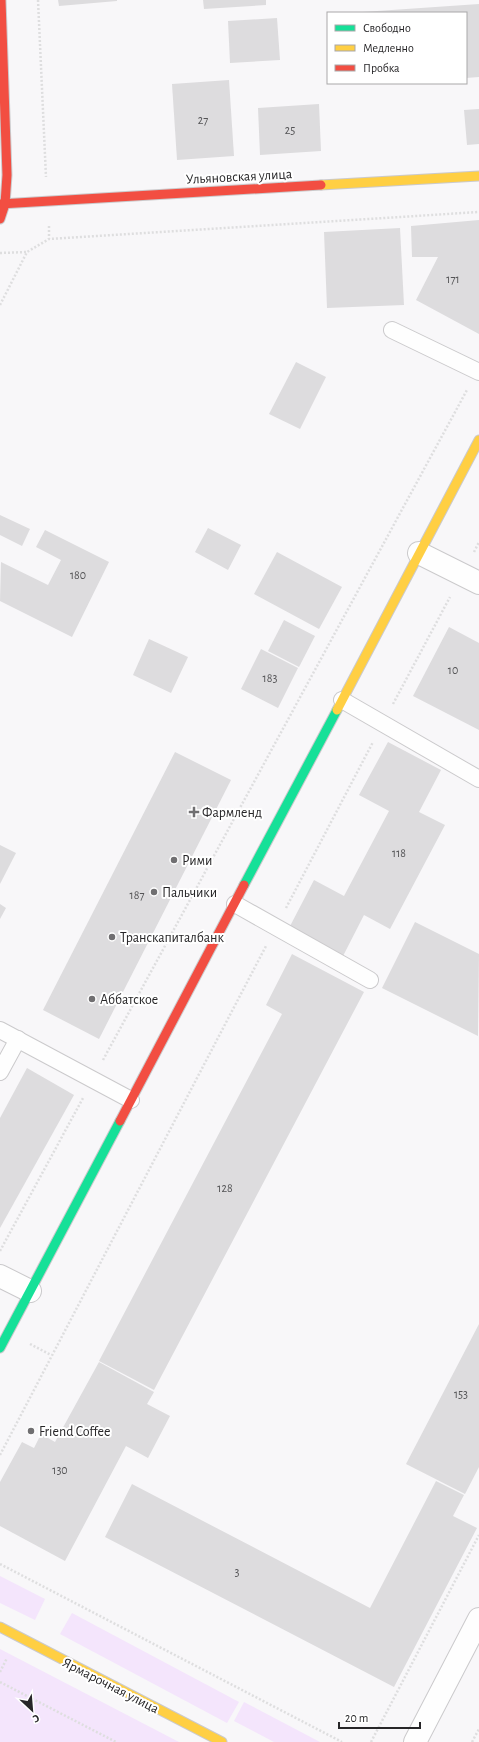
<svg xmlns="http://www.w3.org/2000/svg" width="479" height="1742" viewBox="0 0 479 1742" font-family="'Alegreya Sans',sans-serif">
<rect width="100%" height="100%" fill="#f8f7f9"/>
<g fill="#f4e5fc">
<path d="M0,1576l45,23 -10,21 -35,-17z"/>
<path d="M72,1613l167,89 -12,21 -167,-89z"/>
<path d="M0,1649l179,93h-179z"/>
<path d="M244,1702l76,40h-46l-40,-21z"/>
</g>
<g fill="#dddcde">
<path d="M58,0h59v1l-58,5z"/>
<path d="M203,0h63v5l-62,4z"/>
<path d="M479,4v73l-13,1v-65h-118z"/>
<path d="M277,18l3,42 -50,3 -2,-42z"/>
<path d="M229,80l5,76 -57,4 -5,-76z"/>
<path d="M319,104l2,47 -61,4 -2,-47z"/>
<path d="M479,109v35l-12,1 -3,-35z"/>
<path d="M479,220v114l-63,-34 22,-43h-26l-1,-31z"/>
<path d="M400,228l4,77 -77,3 -3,-76z"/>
<path d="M296,362l30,15 -26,52 -31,-15z"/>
<path d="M0,515l30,14 -8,17 -22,-11z"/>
<path d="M208,528l33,17 -13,25 -33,-18z"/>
<path d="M45,530l64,32 -37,75 -72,-36 1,-39 47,23 13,-25 -25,-13z"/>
<path d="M277,552l65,35 -23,42 -65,-35z"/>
<path d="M284,620l31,16 -16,31 -31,-16z"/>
<path d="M449,627l30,16v87l-66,-34z"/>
<path d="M149,639l39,18 -17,36 -38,-18z"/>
<path d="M261,649l37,19 -20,40 -37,-19z"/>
<path d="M388,742l53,28 -22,42 26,13 -55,104 -26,-14 -22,43 -54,-28 26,-50 30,16 45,-85 -30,-16z"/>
<path d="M175,752l56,28 -132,259 -56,-29z"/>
<path d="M0,845l16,8 -16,31z"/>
<path d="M0,904l6,4 -6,11z"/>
<path d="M415,922l64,32 -1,82 -96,-48z"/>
<path d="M292,954l72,38 -210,398 -55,-29 183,-347 -16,-9z"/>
<path d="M27,1068l47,27 -74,133v-110z"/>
<path d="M479,1324v143l-14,27 -59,-30z"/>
<path d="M99,1362l55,30 -7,12 23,12 -22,42 -22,-12 -61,115 -65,-35v-44l22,-40 12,6 7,-14 14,8z"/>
<path d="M436,1481l28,14 -11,21 24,12 -83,159 -289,-150 27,-53 238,124z"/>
</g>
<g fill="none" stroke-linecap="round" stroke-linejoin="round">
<g stroke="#cbcacc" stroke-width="18">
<g id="lane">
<path d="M392,330l87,42"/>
<path d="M342,700l137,79"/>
<path d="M235,904l135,76"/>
<path d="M0,1030l131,70"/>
<path d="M0,1072l18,-33"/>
</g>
</g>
<g stroke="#cbcacc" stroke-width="24">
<g id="street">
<path d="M419,553l60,30"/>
<path d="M0,1276l30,15"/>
<path d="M415,1742l64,-123"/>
</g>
</g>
<g stroke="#cbcacc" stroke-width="11">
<g id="fast">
<path d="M244,885l93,-175"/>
<path d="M0,1348l120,-227"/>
</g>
</g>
<g stroke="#cbcacc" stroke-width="11">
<g id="slow">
<path d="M321,185l158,-9"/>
<path d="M337,710l142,-270"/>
<path d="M0,1627l222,115"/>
</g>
</g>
<g stroke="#cbcacc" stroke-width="11">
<g id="jam">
<path d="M0,204l321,-19"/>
<path d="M0,219l5,-15 2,-29 -6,-175"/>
<path d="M120,1121l124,-236"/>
</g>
</g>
<g stroke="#dededf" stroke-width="2.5" stroke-dasharray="2 2" stroke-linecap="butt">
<path d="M38,0l8,177"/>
<path d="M49,226v13"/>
<path d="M0,253l27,-1"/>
<path d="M0,305l27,-53 22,-13 430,-27"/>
<path d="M474,552l5,-10"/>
<path d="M393,704l57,-107"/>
<path d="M286,908l87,-166"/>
<path d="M103,1060l364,-670"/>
<path d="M0,1251l83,-153"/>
<path d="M30,1344l21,11"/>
<path d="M0,1455l266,-509"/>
<path d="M0,1564l342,178"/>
<path d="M0,1672l7,-14"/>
<path d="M0,1682l116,60"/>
<path d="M371,1742l108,-207"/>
<path d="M472,1742l7,-13"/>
</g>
<use href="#lane" stroke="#fefefe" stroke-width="16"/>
<use href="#street" stroke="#fefefe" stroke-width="22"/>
<use href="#fast" stroke="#16e098" stroke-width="9"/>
<use href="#slow" stroke="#ffcf43" stroke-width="9"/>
<use href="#jam" stroke="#f24e42" stroke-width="9"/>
</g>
<g fill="#706f71" stroke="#fff" stroke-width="1.5">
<path d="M192 806h4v4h4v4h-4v4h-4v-4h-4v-4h4z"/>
<circle cx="174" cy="860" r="4"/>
<circle cx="154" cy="892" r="4"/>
<circle cx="112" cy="937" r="4"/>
<circle cx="92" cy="999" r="4"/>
<circle cx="31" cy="1431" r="4"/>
</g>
<g text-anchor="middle" stroke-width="4" stroke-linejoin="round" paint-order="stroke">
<g font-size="12" fill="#545456">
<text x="203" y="124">27</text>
<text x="290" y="134">25</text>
<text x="453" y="283">171</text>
<text x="78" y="579">180</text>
<text x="453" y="674">10</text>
<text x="270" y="682">183</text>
<text x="399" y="857">118</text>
<text x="137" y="899">187</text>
<text x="225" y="1192">128</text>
<text x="461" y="1398">153</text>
<text x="60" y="1474">130</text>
<text x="237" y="1576">3</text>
</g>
<g font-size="14" fill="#272628" stroke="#fff">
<text transform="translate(239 176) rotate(-3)" y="5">Ульяновская улица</text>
<text transform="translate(111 1685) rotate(27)" y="5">Ярмарочная улица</text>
</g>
<g font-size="14" fill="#272628" stroke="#fff" text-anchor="start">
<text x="202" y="817">Фармленд</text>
<text x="182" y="865">Рими</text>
<text x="162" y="897">Пальчики</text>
<text x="120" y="942">Транскапиталбанк</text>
<text x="100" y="1004">Аббатское</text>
<text x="39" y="1436">Friend Coffee</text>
</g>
</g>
<rect x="327" y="12" width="140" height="72" fill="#ffffff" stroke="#a9a8a9"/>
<rect x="335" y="25" width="20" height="6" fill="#16e098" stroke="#a9a8a9"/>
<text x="363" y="32" font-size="12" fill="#272628">Свободно</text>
<rect x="335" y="45" width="20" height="6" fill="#ffcf43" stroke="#a9a8a9"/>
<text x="363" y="52" font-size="12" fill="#272628">Медленно</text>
<rect x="335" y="65" width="20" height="6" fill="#f24e42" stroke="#a9a8a9"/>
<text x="363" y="72" font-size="12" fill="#272628">Пробка</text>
<g transform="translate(32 1710) rotate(154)" stroke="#ffffff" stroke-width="3" paint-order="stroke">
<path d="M0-3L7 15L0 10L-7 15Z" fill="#272628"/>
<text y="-6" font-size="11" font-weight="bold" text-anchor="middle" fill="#272628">С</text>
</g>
<path d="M339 1722v6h81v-6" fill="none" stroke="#272628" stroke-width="2"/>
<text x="345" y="1722" font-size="12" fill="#272628" stroke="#ffffff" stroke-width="3" paint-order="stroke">20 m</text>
</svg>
